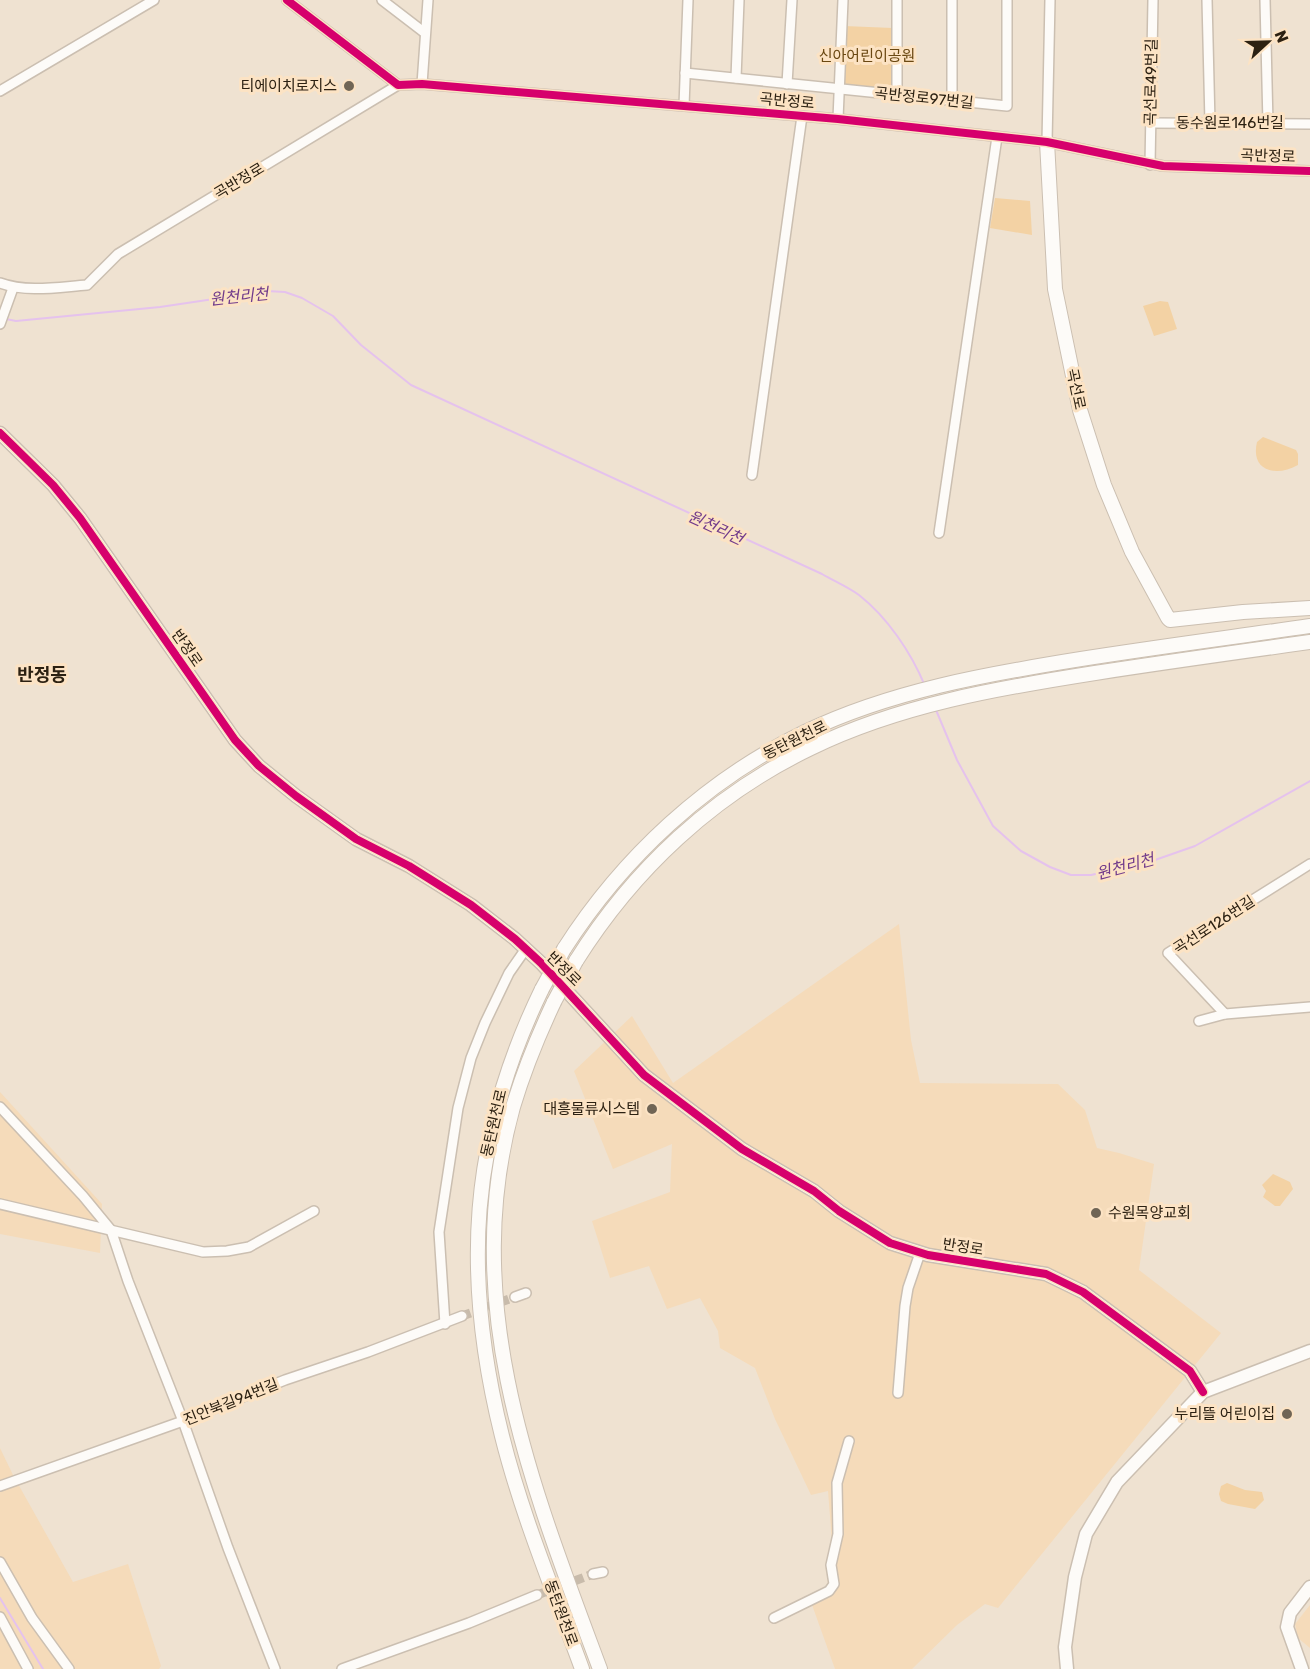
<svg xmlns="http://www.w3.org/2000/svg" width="1310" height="1669" viewBox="0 0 1310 1669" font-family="Rubik,'Noto Sans KR',sans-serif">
<rect width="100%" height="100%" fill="#efe2d1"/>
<g fill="#f5dbba">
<path d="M899,924l12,116 9,43 138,1 27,26 12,38 22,5 35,11 -15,106 82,63 -223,275 -13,-4 -28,21 -45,44h-77l-24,-67 24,-22 -7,-89 -17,4 -36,-76 -20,-51 -35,-20 -2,-17 -18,-33 -33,11 -18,-43 -39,12 -18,-57 78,-29 2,-48 -59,25 -39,-98 58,-55 41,67z"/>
<path d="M0,1092l102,112 -2,49 -100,-19z"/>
<path d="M0,1448l13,27 60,107 55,-18 33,102 -2,3h-159z"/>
<path d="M1310,1605v43l-12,-10 -3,-14z"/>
</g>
<g fill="#f3d2a4">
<path d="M844,26l49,2 -2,57 -4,4 -42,-2 -4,-4z"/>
<path d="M995,198l35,3 2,34 -42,-7z"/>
<path d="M1160,301l8,1 9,27 -23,7 -11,-30z"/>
<path d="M1263,437l33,13 2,4v11c-21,12 -48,7 -41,-23z"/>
<path d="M1273,1174l17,8 3,7 -13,17h-5l-12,-9 3,-6 -4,-6z"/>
<path d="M1227,1483l18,7 17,2 2,8 -9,9 -27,-5 -7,-3 -2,-7 2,-8z"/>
</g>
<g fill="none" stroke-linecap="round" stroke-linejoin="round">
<g stroke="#e5c2ed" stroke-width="2">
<path d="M6,319l10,2 144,-14 107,-16 18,1 17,6 31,18 28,29 50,40 411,189c12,7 26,13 37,21 28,22 52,57 66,91"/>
<path d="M936,710l21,50 36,66 28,25 29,16 21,8h20l64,-15 40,-14 115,-65"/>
<path d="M0,1598l43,71"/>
</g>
<g stroke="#c8bbab" stroke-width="9" stroke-dasharray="9 4.5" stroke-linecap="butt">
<path d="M462,1316l53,-19"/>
<path d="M537,1595l56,-21"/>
</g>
<g stroke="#cbbfb1" stroke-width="12">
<g id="minor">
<path d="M287,0l111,85 24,-1 416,35 209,23 116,24 147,5"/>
<path d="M382,0l43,33"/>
<path d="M1207,0l3,123"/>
<path d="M1265,0l3,124"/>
<path d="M685,73l322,33v-106"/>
<path d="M736,78l3,-78"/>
<path d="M422,84l6,-84"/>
<path d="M787,84l5,-84"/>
<path d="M0,91l154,-91"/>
<path d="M897,95v-95"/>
<path d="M952,101v-101"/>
<path d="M684,106l4,-106"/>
<path d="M838,119l5,-119"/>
<path d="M1151,123l159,1"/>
<path d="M1047,142l3,-142"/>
<path d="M1150,165l3,-165"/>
<path d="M0,283c27,10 59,4 87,2l31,-31 280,-169"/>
<path d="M0,324l13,-36"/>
<path d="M752,475l50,-359"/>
<path d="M939,533l58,-396"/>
<path d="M1310,864l-142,89 57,61 85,-7"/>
<path d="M1199,1021l26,-7"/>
<path d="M0,1107l83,89 28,34 17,51 55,140 45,127 47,121"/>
<path d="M0,1204l203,48 24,-1 22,-4 65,-36"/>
<path d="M515,1297l11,-4"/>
<path d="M445,1324l-6,-92 19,-124 13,-50 14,-35 24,-50 16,-23"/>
<path d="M898,1393l7,-87 3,-18 12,-35"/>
<path d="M0,1486l183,-65 102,-41 83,-28 94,-36"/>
<path d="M0,1562l32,56 37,51"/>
<path d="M593,1574l10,-2"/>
<path d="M0,1617l28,52"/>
<path d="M774,1618l55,-27 5,-7 -3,-19 7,-31 -1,-51 12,-42"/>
<path d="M342,1669l127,-46 68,-28"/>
</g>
</g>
<g stroke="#cbbfb1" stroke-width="15">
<g id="tertiary">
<path d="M0,433l53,52 27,33 155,222 24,26 37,30 60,43 53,27 62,39 44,34 26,24 103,112 98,74 72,42 25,20 51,32 38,12 118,19 37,18 107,79 13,21"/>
<path d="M1067,1669l-2,-22 10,-70 11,-43 31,-52 86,-90 107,-41"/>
<path d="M1302,1669l-15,-42 3,-14 20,-26"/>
</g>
</g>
<g stroke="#cbbfb1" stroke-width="16">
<g id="secondary">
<path d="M1047,142l8,147 25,121 24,75 28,67 36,66 2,2 73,-8 67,-4"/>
<path d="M564,949c59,-92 142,-169 241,-217 85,-41 182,-58 276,-73 76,-12 153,-22 229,-33"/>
<path d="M576,961c57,-91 137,-166 235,-213 88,-43 188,-60 284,-75 71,-11 143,-21 215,-31"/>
<path d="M542,989c-73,150 -80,287 -40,447 20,80 52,156 80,233"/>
<path d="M554,1002c-16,34 -30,68 -41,105 -55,198 19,379 87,562"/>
</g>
</g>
<use href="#minor" stroke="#fdfbf8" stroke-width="9"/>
<use href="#tertiary" stroke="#fdfbf8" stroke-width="12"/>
<use href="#secondary" stroke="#fdfbf8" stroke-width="14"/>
<g stroke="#cbbfb1" stroke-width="16" stroke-linecap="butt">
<g id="secondary-bridge">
<path d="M542,989l22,-40"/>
<path d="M554,1002l22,-41"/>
</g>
</g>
<use href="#secondary-bridge" stroke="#fdfbf8" stroke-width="14"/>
<g stroke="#fce3c4" stroke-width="11">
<g id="cycleway">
<path d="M287,0l111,85 24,-1 416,35 209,23 116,24 147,5"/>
<path d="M0,433l53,52 27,33 155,222 24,26 37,30 60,43 53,27 62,39 44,34 26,24 103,112 98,74 72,42 25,20 51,32 38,12 118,19 37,18 107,79 13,21"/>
</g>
</g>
<use href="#cycleway" stroke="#d6006c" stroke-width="8"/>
</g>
<g fill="#706555" stroke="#fce3c4" stroke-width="2">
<circle cx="349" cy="86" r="6"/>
<circle cx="652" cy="1109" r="6"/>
<circle cx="1096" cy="1213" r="6"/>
<circle cx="1287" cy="1414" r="6"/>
</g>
<g text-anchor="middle" stroke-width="6" stroke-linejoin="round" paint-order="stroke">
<g font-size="15" fill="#6a4812" stroke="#fce3c4">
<text x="867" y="61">신아어린이공원</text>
</g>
<g font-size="15" fill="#2c2112" stroke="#fce3c4">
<text transform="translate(1151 82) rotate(-89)" y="5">곡선로49번길</text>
<text transform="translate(924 98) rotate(6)" y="5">곡반정로97번길</text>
<text transform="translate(787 101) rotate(5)" y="5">곡반정로</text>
<text x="1230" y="128">동수원로146번길</text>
<text transform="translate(1268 156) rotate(2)" y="5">곡반정로</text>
<text transform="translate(239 181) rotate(-31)" y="5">곡반정로</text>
<text transform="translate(1076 389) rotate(78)" y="5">곡선로</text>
<text transform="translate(187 648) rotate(55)" y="5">반정로</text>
<text transform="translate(795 740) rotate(-26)" y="5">동탄원천로</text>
<text transform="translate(1214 925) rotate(-33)" y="5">곡선로126번길</text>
<text transform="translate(564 969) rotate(45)" y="5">반정로</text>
<text transform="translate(494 1123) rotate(-77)" y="5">동탄원천로</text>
<text transform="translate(963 1247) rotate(9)" y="5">반정로</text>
<text transform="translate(231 1402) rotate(-22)" y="5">진안북길94번길</text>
<text transform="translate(561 1613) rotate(70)" y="5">동탄원천로</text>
</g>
<g font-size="15" fill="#2c2112" stroke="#fce3c4" text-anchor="end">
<text x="337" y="91">티에이치로지스</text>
<text x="640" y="1114">대흥물류시스템</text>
<text x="1108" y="1218" text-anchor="start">수원목양교회</text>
<text x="1275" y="1419">누리뜰 어린이집</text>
</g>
<g font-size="16" font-style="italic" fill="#713b8b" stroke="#fce3c4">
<text transform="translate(239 296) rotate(-6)" y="6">원천리천</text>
<text transform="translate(716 527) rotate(25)" y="6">원천리천</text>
<text transform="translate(1125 866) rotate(-15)" y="6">원천리천</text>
</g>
<g font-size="18" font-weight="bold" fill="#2c2112" stroke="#fce3c4">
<text x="42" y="681">반정동</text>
</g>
</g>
<g transform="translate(1268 42) rotate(68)" stroke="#fce3c4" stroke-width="4.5" paint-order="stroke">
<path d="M0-4.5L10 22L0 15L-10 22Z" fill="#2c2112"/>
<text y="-9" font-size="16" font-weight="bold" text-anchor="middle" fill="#2c2112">N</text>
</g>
</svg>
